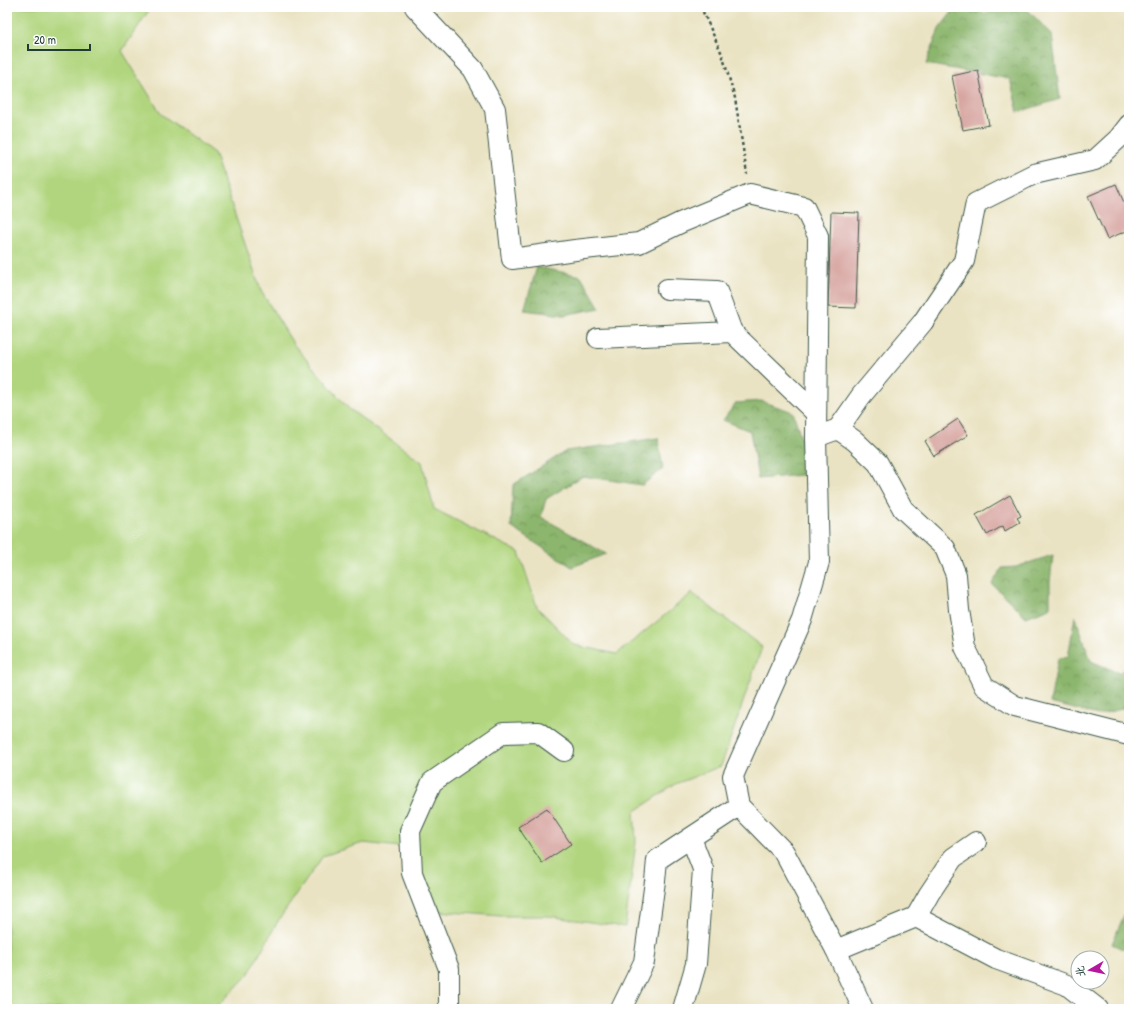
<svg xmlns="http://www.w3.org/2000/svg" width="1136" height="1016" viewBox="0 0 1136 1016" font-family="'Patrick Hand','LXGW WenKai TC',sans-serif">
<defs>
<pattern id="forest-crowns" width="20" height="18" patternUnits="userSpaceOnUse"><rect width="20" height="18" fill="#8cb66d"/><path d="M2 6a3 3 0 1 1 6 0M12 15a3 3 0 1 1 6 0" fill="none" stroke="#72955a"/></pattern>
</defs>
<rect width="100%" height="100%" fill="#fff"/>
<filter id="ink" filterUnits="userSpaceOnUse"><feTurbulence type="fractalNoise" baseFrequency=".025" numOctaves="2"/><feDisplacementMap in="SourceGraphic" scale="8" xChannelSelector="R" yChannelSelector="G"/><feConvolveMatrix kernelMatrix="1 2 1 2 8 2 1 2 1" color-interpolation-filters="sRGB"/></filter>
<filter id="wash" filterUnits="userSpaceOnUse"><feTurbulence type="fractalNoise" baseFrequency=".012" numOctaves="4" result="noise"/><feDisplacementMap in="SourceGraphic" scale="16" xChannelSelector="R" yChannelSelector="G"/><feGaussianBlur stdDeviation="0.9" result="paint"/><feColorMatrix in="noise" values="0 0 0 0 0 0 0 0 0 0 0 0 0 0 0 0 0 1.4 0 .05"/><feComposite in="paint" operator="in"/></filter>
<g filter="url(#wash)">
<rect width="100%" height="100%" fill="#eae3c3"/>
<path fill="#b1d57e" stroke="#688959" d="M7,7h144l-29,44 39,63 53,39 47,138 33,54 54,63 74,54 12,47 85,43 18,55 37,38 43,9 75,-61 70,54 -41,119 -45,18 -42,28 2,30 -11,85 -77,-11h-47l-64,-5 -36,-64 -38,-4 -40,13 -45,65 -30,54 -33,34h-208z"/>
<g fill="url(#forest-crowns)" stroke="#567a50">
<path d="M956,7h13l16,6 40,-6 27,28 8,64 -42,13 -8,-33 -84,-15 13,-35z"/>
<path d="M537,267l44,9 19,32 -36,7 -40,-5z"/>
<path d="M761,401l32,11 10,32 -2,31 -43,4 -8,-48 -27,-11 13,-17z"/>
<path d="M658,438l5,31 -21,16 -59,-9 -37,23 -5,18 65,37 -34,13 -61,-40 2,-42 53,-34z"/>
<path d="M1053,555l-3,27v26l-24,9 -34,-33 10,-16 14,-1z"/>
<path d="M1075,616l16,45 28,12 10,-8v42l-31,8 -48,-12 8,-44 10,-2z"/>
<path d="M1129,903v49l-17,-8z"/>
</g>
<g id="blocks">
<g fill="#d6a39e">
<path d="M978,70l11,55 -26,5 -11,-54z"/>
<path d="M1116,184l13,30v16l-22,9 -19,-43z"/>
<path d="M831,212l28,1 -3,95 -28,-1z"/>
<path d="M958,419l10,16 -34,21 -9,-15z"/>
<path d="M1010,495l11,21 -4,2 3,4 -15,9 -2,-5 -16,9 -11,-20z"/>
<path d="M547,808l24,36 -29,19 -24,-36z"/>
</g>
</g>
</g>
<g filter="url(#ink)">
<use href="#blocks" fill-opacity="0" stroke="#3d5649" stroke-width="1"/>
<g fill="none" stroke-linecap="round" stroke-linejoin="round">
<g stroke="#3d5649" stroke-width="22">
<g id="minor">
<path d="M415,7l58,62 22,40 17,150 63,-9 64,-7 41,-20 70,-29 54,13 14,29 -2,201 3,125 -17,58 -69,156 6,30 45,46 52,98 27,59"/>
<path d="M667,289l50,2 15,41"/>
<path d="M598,338l134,-6 84,81"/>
<path d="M838,429l17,12 23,22 25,46 42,39 11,27 3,35 6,37 19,39 31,20 114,29"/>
<path d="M816,437l22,-8 23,-33 62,-74 41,-61 12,-58 58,-29 61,-14 24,-22 10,-13"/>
<path d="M916,917l13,-23 24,-36 23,-16"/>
<path d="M836,950l80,-33 80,42 71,26 31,24"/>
<path d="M449,1009v-40l-37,-96 -2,-42 22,-49 71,-49 35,-1 26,19"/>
<path d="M621,1009l23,-47 11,-81 2,-21 82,-54"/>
<path d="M683,1009l13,-45 7,-95 -12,-31"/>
</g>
</g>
<path stroke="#3d5649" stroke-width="2.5" stroke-dasharray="3 3" stroke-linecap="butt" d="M699,7l4,5 19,42 13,44 12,76"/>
<use href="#minor" stroke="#fff" stroke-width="20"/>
</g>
</g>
<rect width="1136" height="1016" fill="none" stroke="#fff" stroke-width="24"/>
<g transform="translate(1090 970) rotate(261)"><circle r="19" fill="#ffffff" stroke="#a5b1ae"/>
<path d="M0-3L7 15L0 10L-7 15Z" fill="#b5179e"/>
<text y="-6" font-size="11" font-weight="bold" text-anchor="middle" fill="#1f3d34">北</text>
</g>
<path d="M28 44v6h62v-6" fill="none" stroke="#1f3d34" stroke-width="2"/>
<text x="34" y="44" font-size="12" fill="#1f3d34" stroke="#ffffff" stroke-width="3" paint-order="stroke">20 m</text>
</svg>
